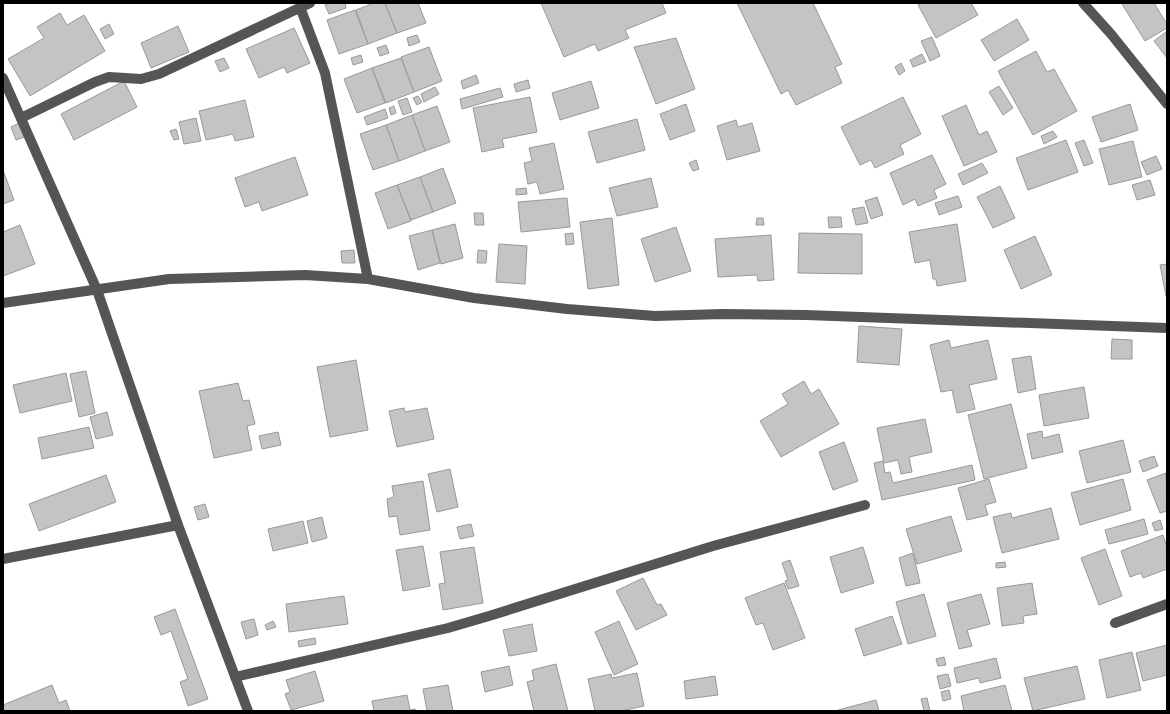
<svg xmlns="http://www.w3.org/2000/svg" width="1170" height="714" viewBox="0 0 1170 714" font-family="Inter,sans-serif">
<rect width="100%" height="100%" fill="#fff"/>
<g fill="#c4c4c4" stroke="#999">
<path d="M330,3h15l1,5 -17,6 -4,-9z"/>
<path d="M374,3h11l12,30 -29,11 -12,-34z"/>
<path d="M385,3h33l8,20 -29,10z"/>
<path d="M541,3h121l4,10 -41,17 4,8 -31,13 -3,-7 -31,13z"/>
<path d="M737,3h76l29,61 -7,3 7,16 -46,22 -8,-15 -7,4z"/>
<path d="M922,3h49l7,12 -42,23 -18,-33z"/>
<path d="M1123,3h31l13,21v4l-22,13 -23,-37z"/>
<path d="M355,10l13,34 -29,10 -12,-34z"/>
<path d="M60,13l7,12 17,-10 21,36 -75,45 -22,-37 36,-21 -7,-11z"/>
<path d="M1017,19l12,21 -35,21 -13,-21z"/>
<path d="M109,24l5,10 -9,5 -5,-10z"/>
<path d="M178,26l11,26 -38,16 -10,-25z"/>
<path d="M294,28l16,35 -23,10 -3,-6 -25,11 -13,-29z"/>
<path d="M1167,31v27l-13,-17z"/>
<path d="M417,35l3,7 -11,4 -2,-8z"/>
<path d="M932,37l8,19 -10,5 -9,-20z"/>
<path d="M676,38l19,51 -39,15 -22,-57z"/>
<path d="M386,45l3,8 -9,3 -3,-8z"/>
<path d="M429,47l13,34 -28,11 -13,-35z"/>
<path d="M1036,51l11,21 7,-3 23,42 -44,24 -35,-64z"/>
<path d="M922,54l4,8 -13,5 -3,-7z"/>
<path d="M361,55l2,7 -10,3 -2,-7z"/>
<path d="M224,58l5,10 -9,4 -5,-11z"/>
<path d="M401,58l13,34 -28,11 -14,-35z"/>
<path d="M901,63l4,8 -6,4 -4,-8z"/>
<path d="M372,68l13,35 -28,10 -13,-34z"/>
<path d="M476,75l3,8 -16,6 -2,-8z"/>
<path d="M528,80l2,8 -14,4 -2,-8z"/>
<path d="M124,81l13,26 -63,33 -13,-26z"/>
<path d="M591,81l8,27 -39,12 -8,-27z"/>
<path d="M999,86l14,22 -10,7 -14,-23z"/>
<path d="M435,87l4,7 -15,8 -3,-8z"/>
<path d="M500,88l3,9 -41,12 -2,-10z"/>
<path d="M418,96l4,6 -5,3 -4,-7z"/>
<path d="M530,97l7,35 -35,7 2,8 -22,5 -9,-44z"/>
<path d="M903,97l18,37 -21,11 4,9 -29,14 -4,-8 -11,5 -19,-38z"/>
<path d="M407,98l5,14 -9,3 -5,-14z"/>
<path d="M245,100l9,37 -19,4 -2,-7 -27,6 -7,-29z"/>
<path d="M686,104l9,27 -25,9 -10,-26z"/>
<path d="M1130,104l8,26 -37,12 -9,-25z"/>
<path d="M966,105l13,30 8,-4 10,21 -33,14 -22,-50z"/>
<path d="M394,106l2,7 -5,2 -2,-7z"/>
<path d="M437,106l13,36 -25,9 -13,-36z"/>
<path d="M385,109l3,9 -21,7 -3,-8z"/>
<path d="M412,115l13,36 -26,10 -13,-36z"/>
<path d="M196,118l5,23 -17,3 -5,-22z"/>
<path d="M637,119l8,31 -48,13 -9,-31z"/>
<path d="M736,120l2,7 14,-4 8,28 -33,9 -10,-34z"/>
<path d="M19,123l6,14 -9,3 -5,-13z"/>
<path d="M386,125l13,36 -26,9 -13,-36z"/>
<path d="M176,129l3,10 -5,1 -4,-9z"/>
<path d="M1053,131l4,6 -13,7 -3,-8z"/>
<path d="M1066,140l12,32 -50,18 -12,-32z"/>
<path d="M1084,140l9,23 -9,3 -9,-23z"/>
<path d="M1133,141l9,36 -33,8 -10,-36z"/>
<path d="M554,143l10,46 -24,5 -3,-12 -9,2 -4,-21 8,-2 -3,-13z"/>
<path d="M932,155l14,29 -12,6 3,8 -19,8 -3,-7 -12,6 -13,-32z"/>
<path d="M1156,156l6,13 -15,6 -6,-13z"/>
<path d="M295,157l13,38 -46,16 -3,-9 -14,5 -10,-29z"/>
<path d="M696,160l3,9 -6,2 -4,-8z"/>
<path d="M982,163l6,10 -25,12 -5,-11z"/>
<path d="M443,168l13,35 -23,9 -13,-35z"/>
<path d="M3,170l11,30 -11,4z"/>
<path d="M420,177l13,35 -22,8 -14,-35z"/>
<path d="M651,178l7,29 -41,9 -8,-28z"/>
<path d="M1150,180l5,15 -18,5 -5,-15z"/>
<path d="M397,185l14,36 -23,8 -13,-36z"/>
<path d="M1000,186l15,32 -22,10 -16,-31z"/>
<path d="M526,188l1,6 -11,1v-6z"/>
<path d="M958,196l4,11 -23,8 -4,-12z"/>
<path d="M877,197l6,18 -12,4 -6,-18z"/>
<path d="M567,198l3,29 -49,5 -3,-30z"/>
<path d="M864,207l4,16 -12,2 -4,-16z"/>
<path d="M474,213h9l1,12h-9z"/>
<path d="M828,217h13l1,10 -13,1z"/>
<path d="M612,218l7,67 -31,4 -8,-67z"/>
<path d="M757,218h6l1,7h-8z"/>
<path d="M455,224l8,34 -22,6 -9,-34z"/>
<path d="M957,224l9,57 -29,5 -1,-7h-3l-3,-19 -15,3 -6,-31z"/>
<path d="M20,225l15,39 -32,12v-44z"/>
<path d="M676,227l15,44 -36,11 -14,-43z"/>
<path d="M432,230l8,33 -22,7 -9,-34z"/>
<path d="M573,233l1,11 -8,1 -1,-11z"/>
<path d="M799,233l63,1v40l-64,-1z"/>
<path d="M771,235l3,45 -16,1 -1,-6 -39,2 -3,-38z"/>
<path d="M1035,236l17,39 -31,14 -17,-39z"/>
<path d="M499,244l28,2 -2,38 -29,-2z"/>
<path d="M354,250l1,13h-13l-1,-12z"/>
<path d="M478,250l9,1 -1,12h-9z"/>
<path d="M1167,264v32h-1l-6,-31z"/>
<path d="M859,326l43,3 -3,36 -42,-3z"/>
<path d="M1112,339l20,1v19h-21z"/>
<path d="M949,340l2,8 37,-8 9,39 -28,6 6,24 -18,4 -5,-23 -11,2 -11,-47z"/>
<path d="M1031,356l5,33 -18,4 -6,-34z"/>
<path d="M356,360l12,70 -38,7 -13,-70z"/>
<path d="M86,371l9,42 -16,4 -9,-43z"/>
<path d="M66,373l6,28 -52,12 -7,-28z"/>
<path d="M804,381l7,13 8,-5 20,35 -58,33 -21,-36 28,-17 -6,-10z"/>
<path d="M238,383l5,18 6,-1 6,24 -8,2 5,24 -38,8 -15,-67z"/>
<path d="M1084,387l5,31 -45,8 -5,-31z"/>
<path d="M1011,404l16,64 -43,11 -16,-64z"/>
<path d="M404,408l1,4 22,-4 7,31 -37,8 -8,-36z"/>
<path d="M107,412l6,23 -17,4 -6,-22z"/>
<path d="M925,419l7,33 -23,5 3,15 -11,2 -3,-14 -14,3 -7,-35z"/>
<path d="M89,427l5,21 -52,11 -4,-21z"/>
<path d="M1042,431l1,7 16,-4 4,18 -31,7 -5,-25z"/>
<path d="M278,432l3,13 -19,4 -3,-13z"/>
<path d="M1123,440l8,32 -44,11 -8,-32z"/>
<path d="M844,442l14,39 -25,9 -14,-38z"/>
<path d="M1154,456l4,10 -15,6 -4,-11z"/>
<path d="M883,461l2,12 5,-1 3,11 79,-18 3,15 -93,20 -8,-37z"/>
<path d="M450,469l8,38 -21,5 -9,-38z"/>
<path d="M1166,473l1,38 -7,2 -13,-33z"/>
<path d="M106,475l10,27 -77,29 -10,-27z"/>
<path d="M989,479l7,23 -11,3 3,10 -21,5 -9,-32z"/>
<path d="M1123,479l8,31 -51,15 -9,-32z"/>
<path d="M423,481l7,49 -30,5 -3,-19 -8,1 -2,-18 7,-2 -2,-11z"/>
<path d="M205,504l4,13 -11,3 -4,-13z"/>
<path d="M1051,508l8,31 -57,14 -9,-36 18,-4 1,5z"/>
<path d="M951,516l11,35 -45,13 -11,-35z"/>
<path d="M322,517l5,21 -15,4 -5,-21z"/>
<path d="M1144,519l4,15 -39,10 -4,-14z"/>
<path d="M1160,520l3,9 -8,2 -3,-8z"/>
<path d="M303,521l5,22 -35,8 -5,-22z"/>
<path d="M471,524l3,12 -14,3 -3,-12z"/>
<path d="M1163,535l4,12v22l-24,9 -2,-5 -11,4 -9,-26z"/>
<path d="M423,546l7,40 -27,5 -7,-41z"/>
<path d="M474,547l9,56 -40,7 -4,-26 6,-1 -5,-31z"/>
<path d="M863,547l11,36 -33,10 -11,-36z"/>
<path d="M1105,549l17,47 -23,9 -18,-47z"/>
<path d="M913,553l7,30 -14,3 -7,-28z"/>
<path d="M790,560l9,26 -11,3 -3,-8 3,-1 -6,-17z"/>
<path d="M1005,562l1,5 -10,1v-5z"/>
<path d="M643,578l14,27 4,-1 6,11 -31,15 -20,-39z"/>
<path d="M784,583l21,55 -32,12 -10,-27 -7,2 -11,-27z"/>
<path d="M1032,583l5,31 -14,2 1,7 -22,3 -5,-38z"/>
<path d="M924,594l12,42 -28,8 -12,-42z"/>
<path d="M981,594l9,30 -23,6 5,16 -13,3 -12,-46z"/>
<path d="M344,596l4,28 -59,8 -3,-28z"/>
<path d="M175,609l33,90 -20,7 -8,-24 8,-3 -17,-48 -10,4 -7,-18z"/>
<path d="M892,616l10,28 -38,12 -9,-27z"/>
<path d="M254,619l4,16 -12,4 -5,-17z"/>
<path d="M273,621l3,6 -9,3 -2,-5z"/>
<path d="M619,621l19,43 -24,11 -19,-43z"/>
<path d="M532,624l5,27 -28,5 -6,-26z"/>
<path d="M315,638l1,6 -17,3 -1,-6z"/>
<path d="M1167,645v30l-24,6 -7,-28z"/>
<path d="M1132,652l9,38 -34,8 -8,-38z"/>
<path d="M944,657l2,8 -8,1 -2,-7z"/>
<path d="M996,658l5,20 -21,5 -1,-5 -22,5 -3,-15z"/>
<path d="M556,664l12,47h-34l-7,-29 7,-2 -2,-10z"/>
<path d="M509,666l4,19 -28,7 -4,-20z"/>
<path d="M1077,666l8,33 -52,12 -9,-33z"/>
<path d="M315,671l9,30 -33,9 -6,-16 5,-2 -4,-12z"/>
<path d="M637,673l7,33 -23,5h-26l-7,-32 23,-5 1,4z"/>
<path d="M948,674l3,12 -11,3 -3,-13z"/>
<path d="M715,676l3,19 -32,4 -2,-18z"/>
<path d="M52,685l7,18 7,-3 4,11h-67v-6z"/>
<path d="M448,685l5,26h-26l-4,-22z"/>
<path d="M1005,685l7,26h-48l-3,-15z"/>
<path d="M949,690l2,9 -8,2 -2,-9z"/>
<path d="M407,695l3,15 5,-1 1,2h-42l-2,-10z"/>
<path d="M927,698l3,13h-6l-3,-12z"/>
<path d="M876,700l3,11h-41v-1z"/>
</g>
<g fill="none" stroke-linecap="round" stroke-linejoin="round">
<g stroke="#555" stroke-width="10">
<path d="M1083,3l28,31 56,70"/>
<path d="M300,7l25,66 43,206"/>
<path d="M3,78l94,212 81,235 70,186"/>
<path d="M21,118l74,-36 14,-5 32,2 18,-5 151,-71"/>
<path d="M3,303l166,-24 136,-4 63,4 106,19 93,11 88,7 68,-2 83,1 361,13"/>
<path d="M3,559l175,-34"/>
<path d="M1115,623l52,-19"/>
<path d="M235,677l213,-49 41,-12 224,-70 152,-41"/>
</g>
</g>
<rect width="1170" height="714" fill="none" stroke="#000000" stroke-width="8"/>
</svg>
